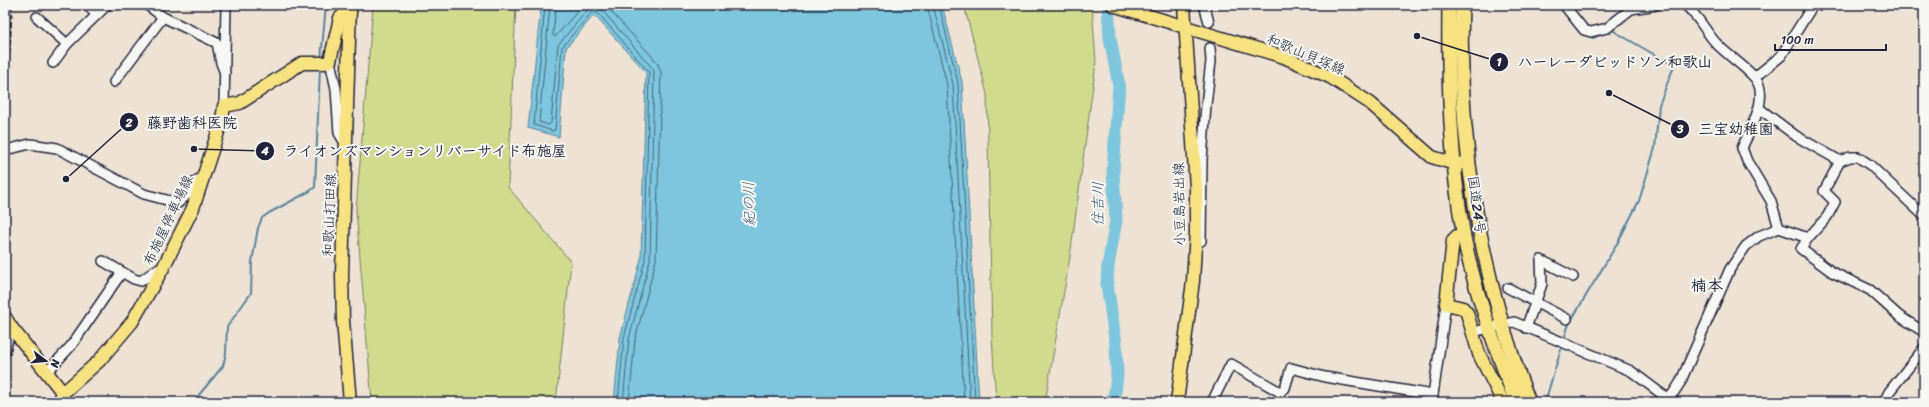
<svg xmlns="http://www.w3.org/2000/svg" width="1929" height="407" viewBox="0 0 1929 407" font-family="Sriracha,'Klee One',sans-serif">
<rect width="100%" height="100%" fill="#eee2d4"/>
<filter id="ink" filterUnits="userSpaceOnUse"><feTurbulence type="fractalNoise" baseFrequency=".025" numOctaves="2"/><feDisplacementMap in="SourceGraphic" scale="8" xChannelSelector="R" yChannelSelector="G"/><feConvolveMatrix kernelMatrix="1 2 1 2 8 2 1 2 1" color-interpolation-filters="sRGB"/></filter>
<g filter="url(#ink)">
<g fill="#d0db8e" stroke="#797e64">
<path d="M373,5h143l-8,182 63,75 -15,140h-184l-16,-192z"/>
<path d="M964,5h128l4,58 -26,194 -25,145h-49l-4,-65 -5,-243z"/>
</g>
<path fill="#7dc6dd" stroke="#59849c" d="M541,5h401l20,77 17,320h-365l6,-64 21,-79 5,-187 -52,-57 -28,33 -7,89 -31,-9z"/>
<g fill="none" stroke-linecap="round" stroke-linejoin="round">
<g stroke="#46647c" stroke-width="1">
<path d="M545,5l-11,120 19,6 2,-1 7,-83 30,-35 6,1 51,59 -4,188 -21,78 -6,64"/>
<path d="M550,5l-11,117 10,3 2,-2 7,-78 32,-38h6l5,2 53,61 -4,190 -21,79 -6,63"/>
<path d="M556,5l-3,30 2,2 28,-32"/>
<path d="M605,5l52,57 4,10 -5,188 -21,80 -6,62"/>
<path d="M927,5l20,80 17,317"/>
<path d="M933,5l20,79 17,318"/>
<path d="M939,5l19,78 17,319"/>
</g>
<g stroke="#59849c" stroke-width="2">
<path d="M321,59l5,-54"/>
<path d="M1564,339l5,-15 48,-80 22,-43 16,-53 4,-43 15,-39 -62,-36 -19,8 -5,-3"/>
<path d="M193,402l30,-36 3,-13 1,-26 24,-34 1,-31 6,-34 4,-10 7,-5 41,-22 5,-4 5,-119"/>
<path d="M1545,402l17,-56"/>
</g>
<path stroke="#7dc6dd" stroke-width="13" d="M1108,5l2,33 9,48 -6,85 3,49 -8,46 -1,18 9,61 1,30 -2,17 -3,10"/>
<g stroke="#22223b" stroke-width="12">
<g id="minor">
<path d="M87,5l10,10"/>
<path d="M147,5l16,12 54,26 4,20 4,10"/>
<path d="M1204,5l5,17"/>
<path d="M1564,5l20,25 7,2 16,-4 24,-19 25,-4"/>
<path d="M1685,5c13,10 20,26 31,38 11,12 26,21 37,33 19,18 -3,53 -11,72l5,13 24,40 8,27"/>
<path d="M37,17l30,27"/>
<path d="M330,61l6,28 3,44 7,12"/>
<path d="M53,63l14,-19 40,-39"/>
<path d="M1755,77l26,-21 32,-51"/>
<path d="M114,82l49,-65"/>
<path d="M224,106l2,-101"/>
<path d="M1760,109l36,27 44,25"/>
<path d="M5,149h5l20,-5 27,4 87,46 34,9 11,-10 8,-13h5"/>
<path d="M1808,238l-7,11 31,23 38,18 29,26 25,16"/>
<path d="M1201,241l1,-81 4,-55 5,-44 -1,-13"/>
<path d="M103,261l31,18 7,2 15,-11 7,-2"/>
<path d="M1508,288l59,31"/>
<path d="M1526,328l16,-44 -1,-24 32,17"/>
<path d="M1473,332l41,-10 117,49 32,24 7,3 10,-15 50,-114 16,-23 13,-10 20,-8 29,10 19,-21 8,-15 -11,-11 16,-30 10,-4h8l12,8 54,51"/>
<path d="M5,351l6,-24"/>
<path d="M47,372l24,-26 51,-74"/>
<path d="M56,402l7,-9"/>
<path d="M1212,402l19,-38 49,28 5,-4 6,-20 34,9 108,18"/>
<path d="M1432,402l14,-98"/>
<path d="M1884,402l5,-10 35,-44"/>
</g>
</g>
<g stroke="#22223b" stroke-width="15">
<g id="major">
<path d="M1113,5l171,52 46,20 40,26 62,54 23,7 14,-1"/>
<path d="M350,6l-8,268 1,47 7,81"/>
<path d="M1464,235l-7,1 -4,4 -7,64 17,4 4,5 12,41 24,48"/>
<path d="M5,317l6,10 52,66 36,-32 33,-39 16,-28 15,-26 30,-60 29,-88 2,-14 16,-3 62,-40h23l5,-2 10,-43 4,-4 6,-2"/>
<path d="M1177,402l16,-121 3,-50v-44l-12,-182"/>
</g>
</g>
<g stroke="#22223b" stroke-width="16">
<g id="highway">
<path d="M1449,5c-1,77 1,156 15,232 11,57 32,111 52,165"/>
<path d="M1462,5c-5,135 18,271 67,397"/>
</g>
</g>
<use href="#minor" stroke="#f6f6f2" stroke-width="9"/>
<use href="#major" stroke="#f7e281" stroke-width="12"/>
<use href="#highway" stroke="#f7e281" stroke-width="13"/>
<path stroke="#22223b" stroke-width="2" stroke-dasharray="6 3" stroke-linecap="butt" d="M5,126l7,-121"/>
</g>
</g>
<g text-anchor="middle" stroke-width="4" stroke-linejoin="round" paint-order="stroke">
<g font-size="14" fill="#22223b" stroke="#f6f6f2">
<text transform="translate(1306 54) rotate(23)" y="5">和歌山貝塚線</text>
<text transform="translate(1179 204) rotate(-91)" y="5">小豆島岩出線</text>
<text transform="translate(1477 205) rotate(82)" y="5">国道24号</text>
<text transform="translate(329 215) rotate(-88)" y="5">和歌山打田線</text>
<text transform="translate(168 220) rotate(-65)" y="5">布施屋停車場線</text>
</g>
<g font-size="15" font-style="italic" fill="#425b74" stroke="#f6f6f2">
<text transform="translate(749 204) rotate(-92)" y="5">紀の川</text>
<text transform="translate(1098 204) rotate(-90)" y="5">住吉川</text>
</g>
<g font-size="16" font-weight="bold" fill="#22223b" stroke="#f6f6f2">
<text x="1707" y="291">楠本</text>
</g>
</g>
<path fill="none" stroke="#22223b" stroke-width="1.5" d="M1417 36L1499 62M66 179L129 122M1609 93L1680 129M194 149L265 151"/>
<g fill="#22223b" stroke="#f6f6f2" stroke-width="1.5">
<circle cx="1417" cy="36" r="4"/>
<circle cx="66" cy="179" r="4"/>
<circle cx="1609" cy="93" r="4"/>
<circle cx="194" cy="149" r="4"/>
<circle cx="1499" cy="62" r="10"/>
<circle cx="129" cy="122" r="10"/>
<circle cx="1680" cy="129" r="10"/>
<circle cx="265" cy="151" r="10"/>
</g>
<g font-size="12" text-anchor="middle" font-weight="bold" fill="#fff">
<text x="1499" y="66">1</text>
<text x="129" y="127">2</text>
<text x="1680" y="133">3</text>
<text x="265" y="155">4</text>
</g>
<g font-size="15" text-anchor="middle" font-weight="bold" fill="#22223b" stroke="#f6f6f2" stroke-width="4" stroke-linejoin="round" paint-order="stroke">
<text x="1615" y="67">ハーレーダビッドソン和歌山</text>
<text x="192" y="128">藤野歯科医院</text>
<text x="1736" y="134">三宝幼稚園</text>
<text x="425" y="156">ライオンズマンションリバーサイド布施屋</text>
</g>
<rect width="1929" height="407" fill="none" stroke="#f6f6f2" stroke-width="20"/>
<rect x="10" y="10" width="1909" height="387" fill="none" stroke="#22223b" stroke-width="1.5" filter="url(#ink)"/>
<g transform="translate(46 361) rotate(106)" stroke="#f6f6f2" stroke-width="3" paint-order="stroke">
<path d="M0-3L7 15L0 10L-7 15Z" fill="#22223b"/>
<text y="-6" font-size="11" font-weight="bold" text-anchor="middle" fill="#22223b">N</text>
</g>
<path d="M1775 44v6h111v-6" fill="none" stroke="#22223b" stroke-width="2"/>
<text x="1781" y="44" font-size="12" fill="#22223b" stroke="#f6f6f2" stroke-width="3" paint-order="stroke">100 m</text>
</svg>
